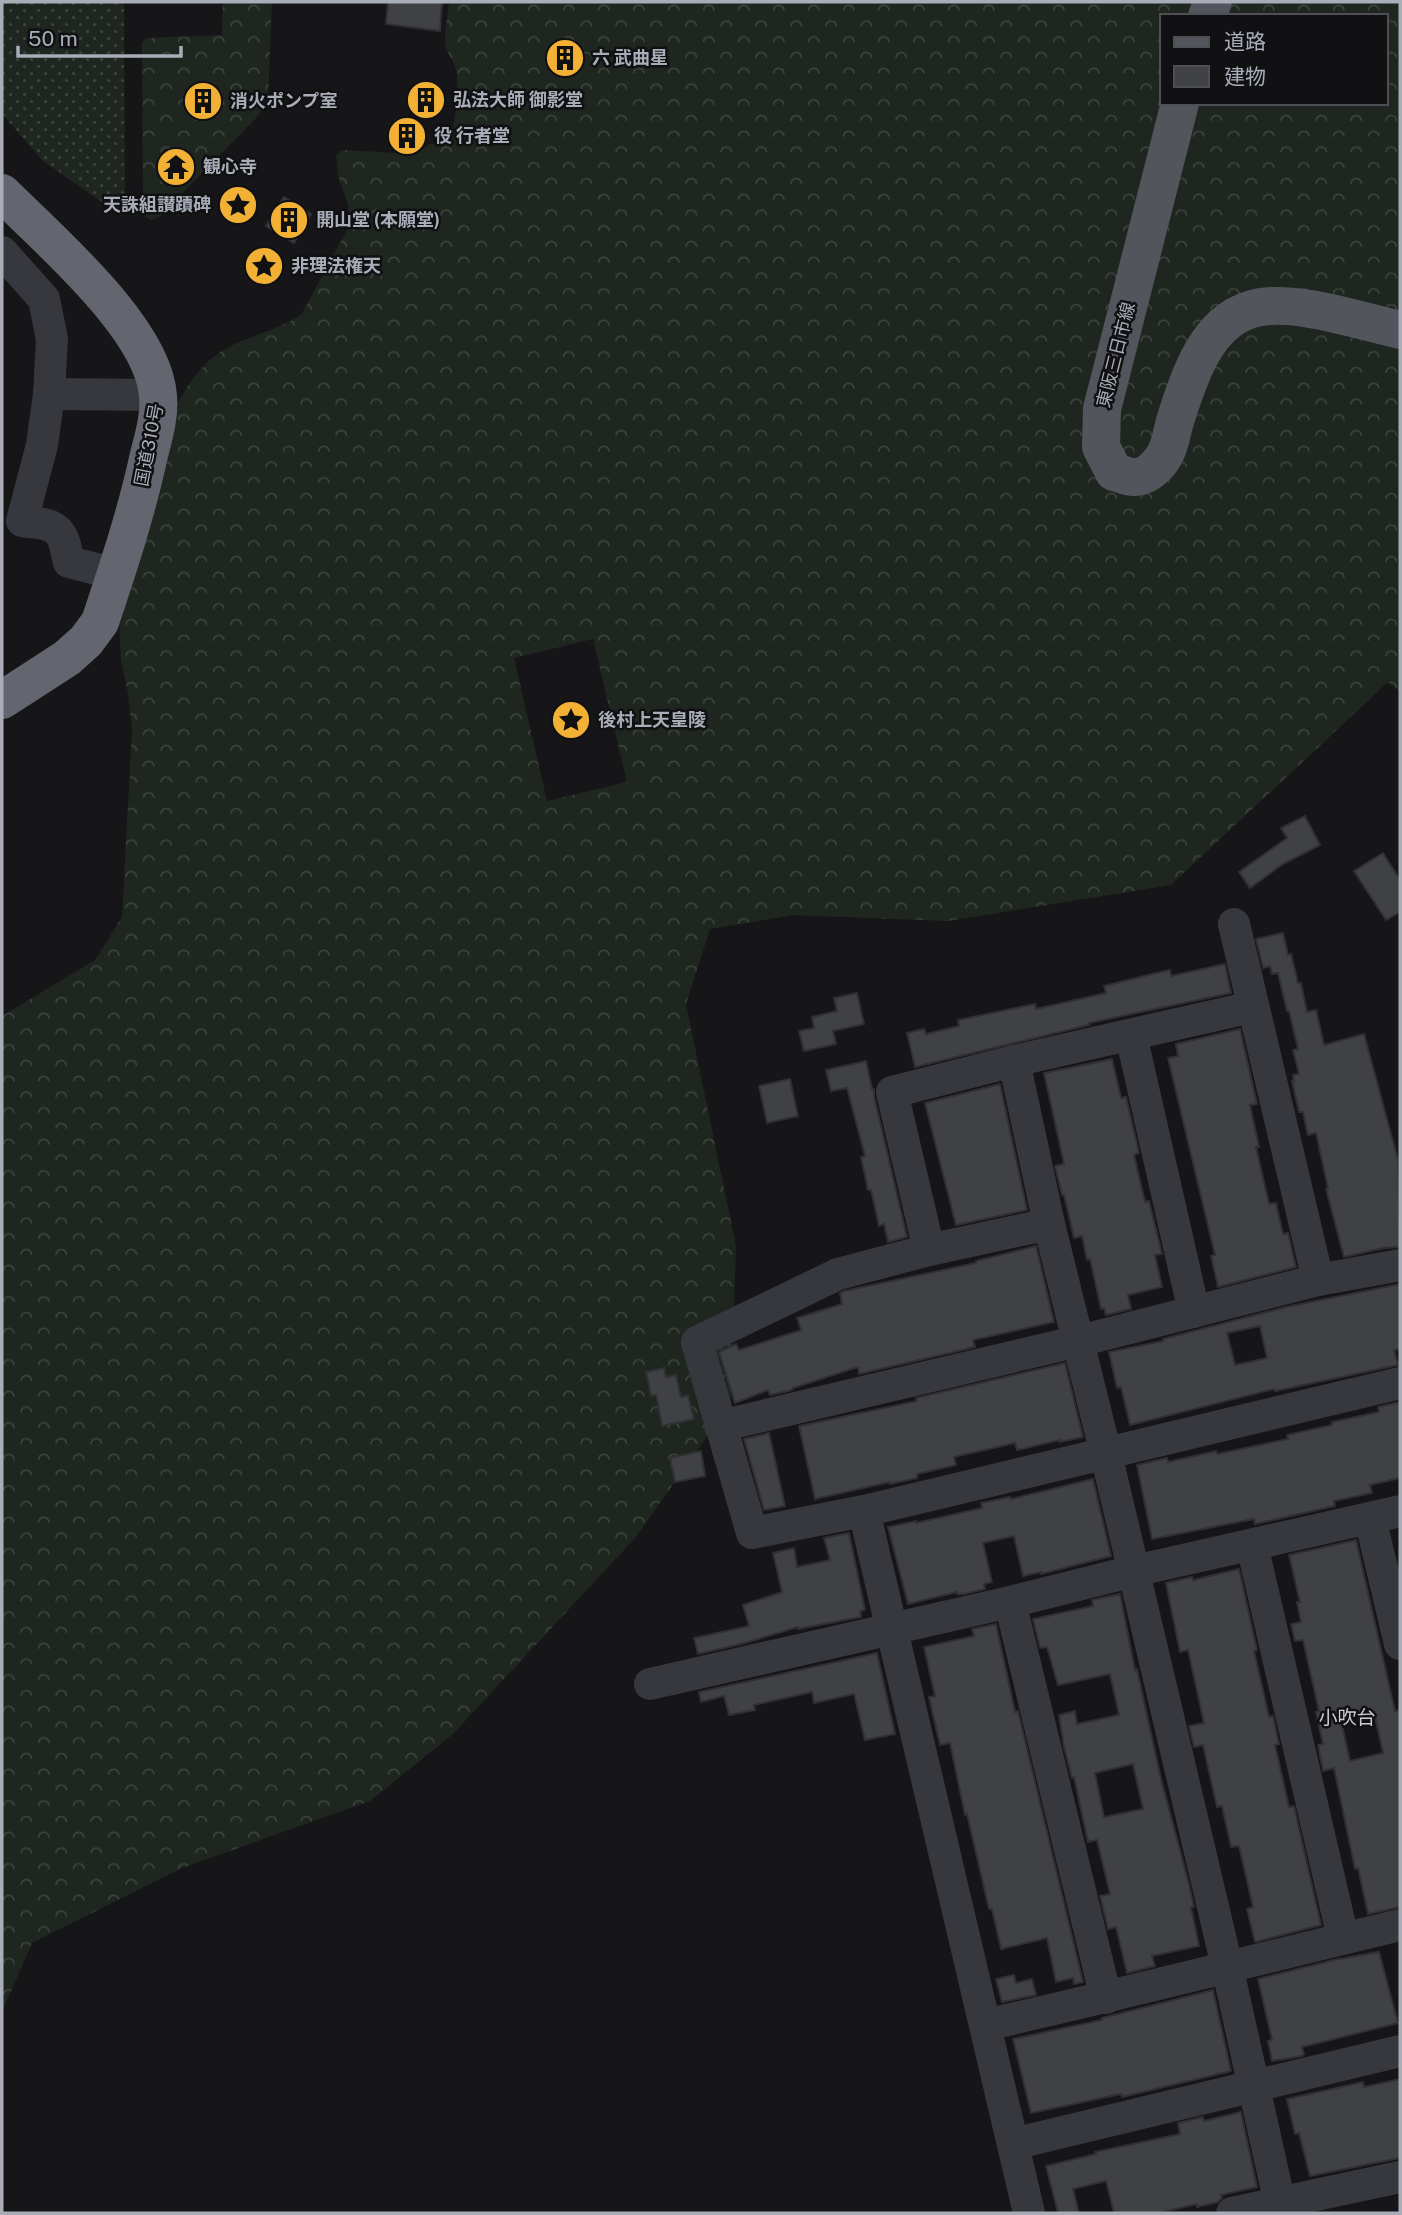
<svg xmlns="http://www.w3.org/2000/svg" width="1402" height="2215" viewBox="0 0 1402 2215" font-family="'Public Sans','Noto Sans JP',sans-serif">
<defs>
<pattern id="grass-dots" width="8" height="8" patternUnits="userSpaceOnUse" patternTransform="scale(1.75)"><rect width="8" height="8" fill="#1e261f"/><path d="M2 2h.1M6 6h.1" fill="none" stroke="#3c433d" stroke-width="1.8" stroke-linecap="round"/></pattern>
<pattern id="forest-crowns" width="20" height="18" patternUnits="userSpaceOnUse" patternTransform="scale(1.75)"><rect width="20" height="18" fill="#1e261f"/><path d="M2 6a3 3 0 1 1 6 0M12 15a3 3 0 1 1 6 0" fill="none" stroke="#3c433d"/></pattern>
</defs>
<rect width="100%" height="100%" fill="#161618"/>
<path fill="url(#grass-dots)" d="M2,2h122l1,210 -5,3 -78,-55 -40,-46z"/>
<g fill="url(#forest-crowns)" fill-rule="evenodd">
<path d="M223,2h49l-4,96 -11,19 -98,100 -8,3 -8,-5 -1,-172 5,-5 75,-3z"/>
<path d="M449,2h951v690l-12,-10 -217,203 -223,36 -155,-6 -83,14 -24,75 50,242 -5,157 -96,135 -182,196 -83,67 -188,67 -150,75 -30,69v-996l93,-56 27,-43 10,-188 -4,-36 -7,-33 -2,-41 50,-198c14,-30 31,-60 62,-75 23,-11 48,-17 70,-31l48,-89 -1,-22 -9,-25 -3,-23 5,-6 76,4 12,-10h15l6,-3c5,-20 10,-50 6,-71 -2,-11 -11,-17 -11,-30 0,-13 3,-26 4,-38zM1162,16h224v87h-224zM593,639l34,143 -80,19 -33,-143z"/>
</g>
<g fill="#404145" stroke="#303034" stroke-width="2" fill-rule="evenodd">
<path d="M388,2h54l-2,29 -54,-7z"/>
<path d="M416,85l23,3 -3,27 -23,-2z"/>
<path d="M398,124l21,2 -2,21 -21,-1z"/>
<path d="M284,197l27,17 -17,29 -28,-17z"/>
<path d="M1305,816l15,29 -37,19 -33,24 -11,-16 48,-34 -6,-10z"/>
<path d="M1383,853l17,27v32l-14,8 -32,-49z"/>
<path d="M1283,933l5,22 3,-1 7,29h3l6,29 9,-2 8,35 40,-11 34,126 2,87 -16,1 -40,9 -18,-68 2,-1 -12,-55 -8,2 -5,-23h-4l-7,-31h2l-1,-6 6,-1 -6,-24 5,-1 -9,-38h-2l-9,-38 -6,1 -2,-8 -7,2 -7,-29z"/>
<path d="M1225,964l6,29 -142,30v2l-174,42 -8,-34 17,-4 2,5 33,-8 -1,-6 77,-16 1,5 70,-16 -2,-7 48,-12 18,-4 1,6z"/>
<path d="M857,993l7,31 -31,7 3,13 -32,7 -5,-20 15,-3 -2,-11 25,-6 -3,-13z"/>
<path d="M1240,1029l17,75 -7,1 9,42h-3l13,57 7,-1 7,31 5,-1 8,34 -78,20 -7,-31 4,-1 -47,-197 10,-2 -2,-12z"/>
<path d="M1112,1059l9,39 5,-1 13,56 -5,2 11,47 4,-1 13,53 -7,1 7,32 -34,8 3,14 -25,6 -2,-7 -3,1 -11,-50 -3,1 -5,-24 -8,2 -10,-43h-2l-7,-29 9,-2 -20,-91z"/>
<path d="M866,1061l6,28h2v7l33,141 -19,5 -4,-18 -5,2 -8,-36h-3l-7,-33 4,-1 -18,-68 -16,3 -5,-21z"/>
<path d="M790,1079l8,37 -31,7 -8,-37z"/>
<path d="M1000,1084l27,126 -71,15 -31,-122z"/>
<path d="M1036,1246l18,76 -81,18 2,7 -116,27 -1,-7 -65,21v1l-5,2 -18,4 -2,-5 -33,13 -16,-51 17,-8 3,6 62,-20 -4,-12 45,-14 -2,-11 4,-2 132,-28v-2z"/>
<path d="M1400,1284v65l-6,1 4,15 -123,26 -1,-2 -144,36 -9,-38 -4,1 -8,-36 54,-11v-2l123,-32zM1260,1326l7,32 -32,7 -8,-32z"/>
<path d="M1065,1363l18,74 -23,5v-2l-43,10 -2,-7 -61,14 2,8 -39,9v4l-27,6v-2l-75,17 -16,-73 118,-25 -1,-3z"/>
<path d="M664,1368l2,9 10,-2 5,22 7,-2 6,24 -32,7 -6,-31 -5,1 -5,-24z"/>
<path d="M1400,1402v76l-30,7 2,8 -38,8 1,5 -80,18 -1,-5 -102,20 -15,-74 30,-7 1,4 48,-11 1,3 71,-15 -1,-4 45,-10v-3l47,-10 -1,-5z"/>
<path d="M769,1433l16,73 -21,4 -20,-71z"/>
<path d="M701,1451l4,25 -30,6 -5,-24z"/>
<path d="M1093,1479l18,77 -70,18v-2l-18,4 -9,-40 -31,7 9,39 -8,2 1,5 -21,5h-7v-2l-49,12 -20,-77 28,-6v2l66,-15 -1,-5 29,-6 1,2z"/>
<path d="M849,1533l16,77 -5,1 1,6 -63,12v-2l-57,17 -43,10 -4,-16 55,-12 -6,-21 39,-13 -9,-39 21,-5 3,19 33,-7 -6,-22z"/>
<path d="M1356,1540l39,171 5,-1v197l-32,7 -10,-46 -3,1 -21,-101 -11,3 -5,-26 5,-1 -7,-32 3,-1 -16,-71 -8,1 -4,-17 10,-2 -4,-20h3l-11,-47zM1374,1712l9,41 -33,8 -9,-41z"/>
<path d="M1239,1569l18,81 -3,1 15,66 4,-1 6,28 -4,1 14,62 5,-1 27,119 -66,17 -8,-33 6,-2 -14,-61 -8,1 -9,-41 -5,1 -14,-62 -9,2 -5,-21 15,-3 -16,-73 -8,2 -14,-69 26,-6 1,3z"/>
<path d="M1120,1594l15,76 2,-1 24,110 28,105 5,23h-3l8,39 -47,10 3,10 -28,7 -11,-46 -8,2 -8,-33 10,-2 -13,-54 -9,2 -14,-65 -2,1 -8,-31 -5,-32 16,-4 2,13 42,-9 -9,-41 -52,11 -11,-38 -7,1 -7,-29 60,-13 -1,-6zM1133,1764l10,45 -39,8 -9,-44z"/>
<path d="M996,1624l19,88 3,-1 65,271 -9,2 -1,-6 -17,4 -9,-44 -46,11 -9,-40h-3l-22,-95 -2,1 -15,-72 -10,2 -11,-48 6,-1 -11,-49 50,-11 -2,-7z"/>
<path d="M877,1653l18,81 -30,6 -11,-46 -40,9 -2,-11 -58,13 1,5 -26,5 -5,-19 -23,6 -2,-10z"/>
<path d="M1379,1952l19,71 -96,24 2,7 -2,2 -30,5 -4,-20 4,-1 -14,-61 76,-19z"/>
<path d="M1014,1975l2,8 16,-4 4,16 -34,7 -6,-23z"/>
<path d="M1213,1990l18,81 -109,26 -1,-3 -90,19 -18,-74 89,-19v-2z"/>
<path d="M1400,2079v79l-90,18 -11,-43 -4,1 -8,-35 76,-17 1,5z"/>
<path d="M1241,2112l16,75 -36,8 1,3 -4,4 -21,5v-3l-39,9h-44l-8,-32 -33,8 6,24h-21l-12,-47 50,-12 -1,-2 85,-18 -2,-11 25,-6 1,4z"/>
</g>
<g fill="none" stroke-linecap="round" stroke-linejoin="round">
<g stroke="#37383d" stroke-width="32">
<path d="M2,252l42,47 8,40 -3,55 -7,51 -20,76c15,3 34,0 41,18 3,7 4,16 6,23l47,12"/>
<path d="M49,394l109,1"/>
<path d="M1234,924l84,356"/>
<path d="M1131,1035l63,277"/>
<path d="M1014,1061l35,163 57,230 121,512 55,247"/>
<path d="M1049,1224l-120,26 -91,24 -141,68 55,191 112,-22 536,-128"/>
<path d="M929,1250l-37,-158 122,-31 238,-54"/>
<path d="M720,1426l359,-85 239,-61 82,-15"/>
<path d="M864,1511l165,702"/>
<path d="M1370,1518l30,126"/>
<path d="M1252,1545l91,393"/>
<path d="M1010,1602l96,396"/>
<path d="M650,1684l360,-82 124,-31 266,-60"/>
<path d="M985,2025c139,-31 277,-67 415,-100"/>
<path d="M1013,2144l387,-93"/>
<path d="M1232,2213l168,-36"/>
</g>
<g stroke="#53555c" stroke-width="38">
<path d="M1207,16l6,-14"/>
<path d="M1180,103l-78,306 -1,38 13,25c6,1 15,6 21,5 12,0 23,-11 29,-21 6,-9 8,-24 11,-35 13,-40 29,-96 74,-111 38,-14 111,11 151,20"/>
</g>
<path stroke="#63666e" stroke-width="38" d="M2,193c46,46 152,136 156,203 2,21 -5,42 -10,63 -12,55 -30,109 -48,163l-14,19 -19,17 -65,42"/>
</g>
<defs>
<g id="building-disc" transform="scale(2.0125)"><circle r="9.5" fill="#f2b134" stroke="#111113"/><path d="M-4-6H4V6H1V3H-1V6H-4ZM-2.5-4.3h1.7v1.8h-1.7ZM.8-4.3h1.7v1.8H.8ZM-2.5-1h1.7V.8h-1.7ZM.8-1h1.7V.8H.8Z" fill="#111"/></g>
<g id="temple-disc" transform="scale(2.0125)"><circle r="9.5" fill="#f2b134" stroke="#111113"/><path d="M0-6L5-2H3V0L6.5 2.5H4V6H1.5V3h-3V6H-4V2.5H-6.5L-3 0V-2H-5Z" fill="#111"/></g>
<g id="sight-disc" transform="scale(2.0125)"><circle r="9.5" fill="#f2b134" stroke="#111113"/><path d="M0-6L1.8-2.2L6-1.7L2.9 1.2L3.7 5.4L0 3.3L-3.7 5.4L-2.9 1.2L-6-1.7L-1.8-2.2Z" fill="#111"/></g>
</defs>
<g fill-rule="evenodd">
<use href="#building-disc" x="565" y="58"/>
<use href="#building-disc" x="426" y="100"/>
<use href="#building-disc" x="203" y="101"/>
<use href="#building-disc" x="407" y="136"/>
<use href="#temple-disc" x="176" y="167"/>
<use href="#sight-disc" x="238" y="205"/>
<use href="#building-disc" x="289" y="220"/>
<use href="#sight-disc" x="264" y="266"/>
<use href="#sight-disc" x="571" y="720"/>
</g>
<g text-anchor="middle" stroke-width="5" stroke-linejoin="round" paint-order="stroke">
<g font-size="18" font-weight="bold" fill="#a8adb8" stroke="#111113" text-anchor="start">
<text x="592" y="64">六 武曲星</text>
<text x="453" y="106">弘法大師 御影堂</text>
<text x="230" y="107">消火ポンプ室</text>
<text x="434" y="142">役 行者堂</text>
<text x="203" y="173">観心寺</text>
<text x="211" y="211" text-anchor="end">天誅組讃蹟碑</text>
<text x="316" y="226">開山堂 (本願堂)</text>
<text x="291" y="272">非理法権天</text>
<text x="598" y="726">後村上天皇陵</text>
</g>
<g font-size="18" fill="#a8adb8" stroke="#111113">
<text transform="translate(1116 355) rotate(-76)" y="6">東阪三日市線</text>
<text transform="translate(149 445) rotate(-79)" y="6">国道310号</text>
</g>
<g font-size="19" fill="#c9ccd4" stroke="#111113">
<text x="1347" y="1724">小吹台</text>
</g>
</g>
<rect width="1402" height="2215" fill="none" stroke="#a8adb8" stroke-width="7"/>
<rect x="1160" y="14" width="228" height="91" fill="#111113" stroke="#4d4f55" stroke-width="2"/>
<rect x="1174" y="37" width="35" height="10" fill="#53555c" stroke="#4d4f55" stroke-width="2"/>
<text x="1224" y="49" font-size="21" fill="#a8adb8">道路</text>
<rect x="1174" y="66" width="35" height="21" fill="#404145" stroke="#4d4f55" stroke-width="2"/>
<text x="1224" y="84" font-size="21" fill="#a8adb8">建物</text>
<path d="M18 46v10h163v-10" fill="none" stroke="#a8adb8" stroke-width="3.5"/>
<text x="28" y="46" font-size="21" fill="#a8adb8" stroke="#111113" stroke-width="5" paint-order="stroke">50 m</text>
</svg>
